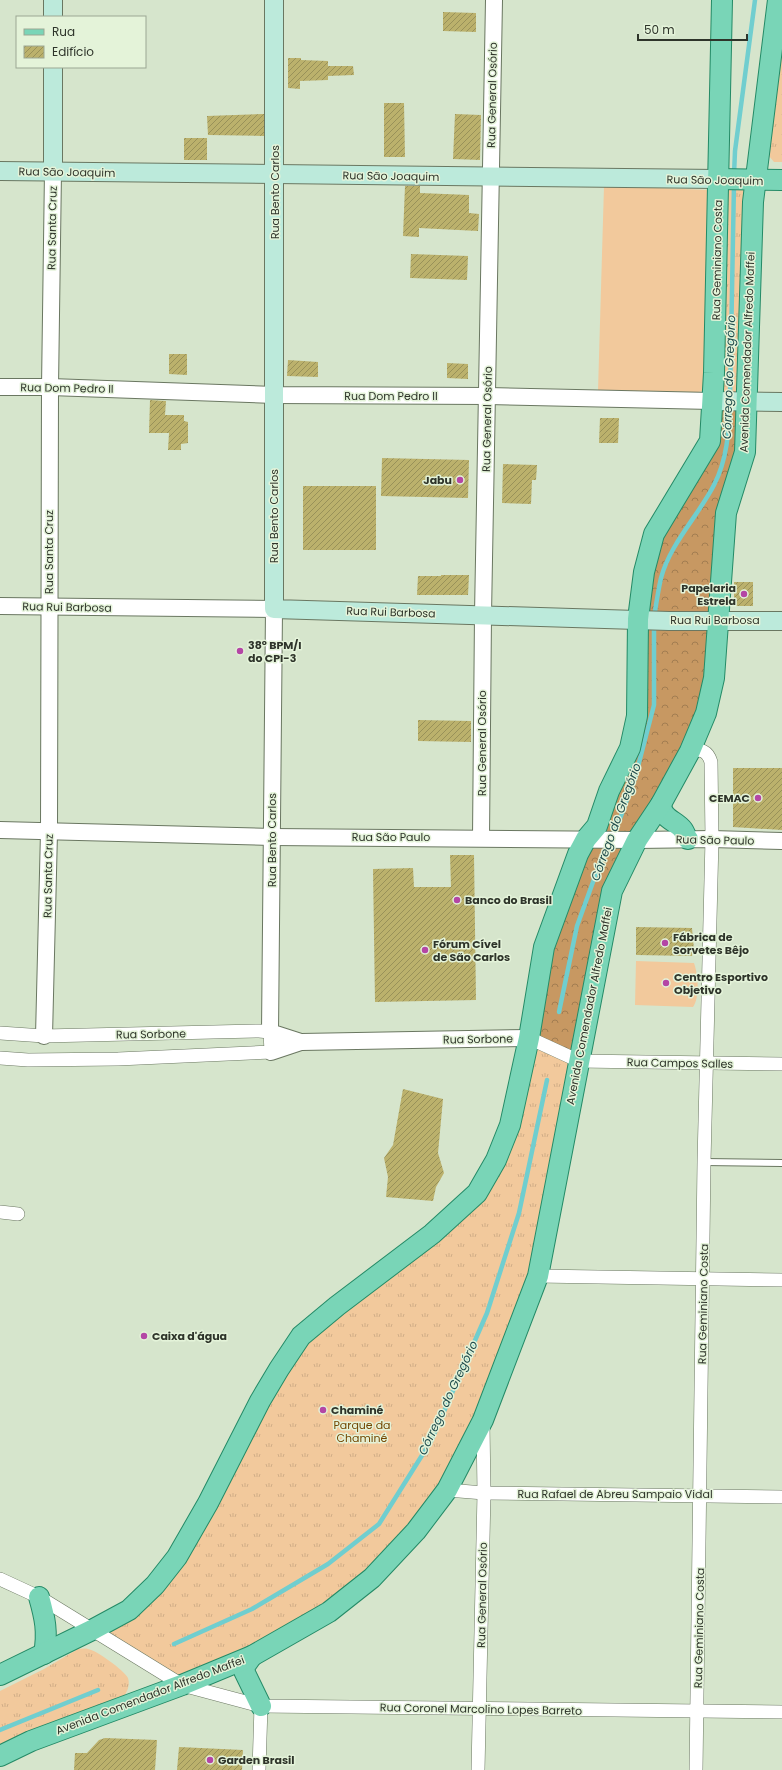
<svg xmlns="http://www.w3.org/2000/svg" width="782" height="1770" viewBox="0 0 782 1770" font-family="Poppins,sans-serif">
<defs>
<pattern id="grass-tufts" width="24" height="20" patternUnits="userSpaceOnUse"><rect width="24" height="20" fill="#f2c99c"/><path d="M3 7l-1-3M5 7V3M7 7l1-3M15 17l-1-3M17 17v-4M19 17l1-3" fill="none" stroke="#d0ad87"/></pattern>
<pattern id="forest-crowns" width="20" height="18" patternUnits="userSpaceOnUse"><rect width="20" height="18" fill="#c79862"/><path d="M2 6a3 3 0 1 1 6 0M12 15a3 3 0 1 1 6 0" fill="none" stroke="#a27d51"/></pattern>
<pattern id="building-hatch" width="6" height="6" patternUnits="userSpaceOnUse"><rect width="6" height="6" fill="#bbb16c"/><path d="M-1 1l2-2M0 6l6-6M5 7l2-2" fill="none" stroke="#989159"/></pattern>
</defs>
<rect width="100%" height="100%" fill="#d6e5cc"/>
<g fill="url(#grass-tufts)">
<path d="M782,47v115h-8l-5,-6z"/>
<path d="M718,179l38,2 -9,220 -27,1z"/>
<path d="M529,1038l50,23 -41,215 -91,214 -75,88 -190,107 -90,-55 63,-45 124,-216 198,-176z"/>
<path d="M78,1649c3,0 7,-1 10,0 8,1 36,21 40,29 3,9 -3,17 -7,23l-121,45v-55l44,-22z"/>
</g>
<path fill="url(#forest-crowns)" d="M712,401h35l-13,85 -20,192 -102,213 -33,170 -50,-23 15,-91 86,-199 14,-176 66,-131z"/>
<g fill="#f2c99c">
<path d="M604,186l106,4 -7,201 -5,1 -100,-1z"/>
<path d="M636,961l58,2c4,11 6,34 -1,44l-58,-2z"/>
</g>
<g fill="none" stroke-linecap="round" stroke-linejoin="round">
<g stroke="#70cecf" stroke-width="4.5">
<path d="M734,175l1,-24 20,-151"/>
<path d="M730,397l4,-213"/>
<path d="M654,618c2,-13 4,-27 7,-40 9,-34 37,-62 53,-93 13,-25 15,-54 16,-81"/>
<path d="M612,837l9,-21 14,-38 19,-73v-80"/>
<path d="M559,1012l18,-86 24,-66 8,-16"/>
<path d="M174,1644l78,-35 76,-45 51,-40 52,-83 56,-128 32,-100 28,-133"/>
<path d="M0,1730l98,-40"/>
</g>
</g>
<g fill="url(#building-hatch)">
<path d="M443,12l33,1v19l-33,-1z"/>
<path d="M288,58h13v2l27,1v5h25l1,9 -26,1v4l-28,1v8l-12,-1z"/>
<path d="M384,103h20l1,54h-21z"/>
<path d="M264,114v22l-56,-1 -1,-19z"/>
<path d="M455,114l26,1 -1,45 -27,-1z"/>
<rect x="184" y="138" width="23" height="22"/>
<path d="M405,186h15v7l49,2v18l10,1 -1,17 -59,-3v9l-16,-1z"/>
<path d="M411,254l57,2 -1,24 -57,-2z"/>
<path d="M169,354h18v21l-18,-1z"/>
<path d="M288,360l30,2v15l-31,-1z"/>
<path d="M447,363l21,1v15l-21,-1z"/>
<path d="M150,400l16,1 -1,14h19v6l4,1v21l-7,1v6h-13l1,-17h-20z"/>
<path d="M600,418h19l-1,25h-19z"/>
<path d="M382,458l87,2 -1,38 -87,-2z"/>
<path d="M503,464l34,1 -1,15h-4l-1,24 -29,-1z"/>
<rect x="303" y="486" width="73" height="64"/>
<path d="M441,575h28l-1,20h-51l1,-19h23z"/>
<rect x="734" y="582" width="19" height="24"/>
<path d="M418,720l53,1v21l-53,-1z"/>
<path d="M733,768h49v62l-49,-3z"/>
<path d="M450,855h24l2,145 -101,2 -2,-133 40,-1 1,19h37z"/>
<path d="M636,927l56,1 2,22 -2,6 -56,-1z"/>
<path d="M403,1089l40,10 -5,54 6,20 -8,14 -3,14 -47,-4 2,-20 -4,-19 9,-13z"/>
<path d="M105,1738l52,2 -2,30h-81l1,-17h12l12,-13z"/>
<path d="M179,1747l64,3 -1,20h-65z"/>
</g>
<g fill="none" stroke-linecap="round" stroke-linejoin="round">
<g stroke="#6a7761" stroke-width="8">
<path id="service" d="M704,1162l78,1"/>
</g>
<g stroke="#6a7761" stroke-width="14">
<g id="minor">
<path d="M690,751c10,-3 18,0 21,11l1,77 -8,323 -8,608"/>
<path d="M0,1033l44,3 215,-5 11,1 1,20 -153,7 -90,1 -28,-2"/>
<path d="M529,1038l50,23 203,3"/>
<path d="M0,1212l18,2"/>
<path d="M538,1276l244,4"/>
<path d="M447,1490l37,3 298,4"/>
<path d="M0,1579l39,18 143,88 79,21 521,6"/>
<path d="M259,1770l2,-64"/>
<path d="M478,1770l6,-277 -1,-69"/>
</g>
</g>
<g stroke="#6a7761" stroke-width="18">
<g id="tertiary">
<path d="M0,387h50l224,8 214,1 224,5"/>
<path d="M0,606l274,3 -4,423 31,10"/>
<path d="M0,830l272,7 365,3 75,-1 70,2"/>
<path d="M481,838l2,-223 11,-615"/>
<path d="M44,1036l5,-204 1,-445 3,-216"/>
<path d="M271,1052l30,-10 228,-4"/>
</g>
</g>
<g stroke="#6a7761" stroke-width="20">
<g id="secondary">
<path d="M53,0v17"/>
<path d="M274,0v609l395,12h113"/>
<path d="M0,171l718,8"/>
<path d="M53,171v-104"/>
<path d="M712,401l70,1"/>
</g>
</g>
<g stroke="#248a66" stroke-width="22">
<g id="primary">
<path d="M718,179l64,1"/>
<path d="M661,804c1,16 15,16 22,26 2,3 3,7 5,9"/>
<path d="M39,1597c6,21 9,35 5,57"/>
<path d="M252,1656l-7,10 -1,5 17,35"/>
<path d="M0,1675l92,-45 37,-20 26,-25 22,-28 31,-54 52,-102 19,-32 22,-33 36,-30 95,-72 45,-41 19,-33 14,-35 19,-87 15,-91 34,-93 8,-15 11,-13 12,-35 21,-43 7,-32 1,-97 6,-47 10,-38 56,-93 4,-68 8,-373"/>
<path d="M0,1756l31,-15 151,-56 70,-29 77,-44 43,-34 44,-47 31,-41 36,-70 55,-144 74,-385 25,-51 24,-36 29,-53 16,-38 8,-35 12,-165 19,-61 8,-250 25,-202"/>
</g>
</g>
<use href="#service" stroke="#fff" stroke-width="6"/>
<use href="#minor" stroke="#fff" stroke-width="13"/>
<use href="#tertiary" stroke="#fff" stroke-width="16"/>
<use href="#secondary" stroke="#bceadb" stroke-width="18"/>
<use href="#primary" stroke="#79d5b7" stroke-width="20"/>
</g>
<g fill="#b446a5" stroke="#e4f3d9" stroke-width="1.5">
<circle cx="460" cy="480" r="4"/>
<circle cx="744" cy="594" r="4"/>
<circle cx="240" cy="651" r="4"/>
<circle cx="758" cy="798" r="4"/>
<circle cx="457" cy="900" r="4"/>
<circle cx="665" cy="943" r="4"/>
<circle cx="425" cy="950" r="4"/>
<circle cx="666" cy="983" r="4"/>
<circle cx="144" cy="1336" r="4"/>
<circle cx="323" cy="1410" r="4"/>
<circle cx="210" cy="1760" r="4"/>
</g>
<g text-anchor="middle" stroke-width="3" stroke-linejoin="round" paint-order="stroke">
<g font-size="11" fill="#2e342a" stroke="#e4f3d9">
<text transform="translate(492 95) rotate(-89)" y="4">Rua General Osório</text>
<text transform="translate(67 172) rotate(1)" y="4">Rua São Joaquim</text>
<text transform="translate(391 176) rotate(1)" y="4">Rua São Joaquim</text>
<text transform="translate(715 180) rotate(1)" y="4">Rua São Joaquim</text>
<text transform="translate(275 192) rotate(-90)" y="4">Rua Bento Carlos</text>
<text transform="translate(52 228) rotate(-89)" y="4">Rua Santa Cruz</text>
<text transform="translate(717 260) rotate(-89)" y="4">Rua Geminiano Costa</text>
<text transform="translate(747 352) rotate(-88)" y="4">Avenida Comendador Alfredo Maffei</text>
<text transform="translate(67 388) rotate(1)" y="4">Rua Dom Pedro II</text>
<text x="391" y="400">Rua Dom Pedro II</text>
<text transform="translate(487 419) rotate(-89)" y="4">Rua General Osório</text>
<text transform="translate(274 516) rotate(-90)" y="4">Rua Bento Carlos</text>
<text transform="translate(49 552) rotate(-90)" y="4">Rua Santa Cruz</text>
<text transform="translate(67 607) rotate(1)" y="4">Rua Rui Barbosa</text>
<text transform="translate(391 612) rotate(2)" y="4">Rua Rui Barbosa</text>
<text x="715" y="624">Rua Rui Barbosa</text>
<text transform="translate(482 743) rotate(-90)" y="4">Rua General Osório</text>
<text x="391" y="841">Rua São Paulo</text>
<text transform="translate(272 840) rotate(-90)" y="4">Rua Bento Carlos</text>
<text transform="translate(715 840) rotate(1)" y="4">Rua São Paulo</text>
<text transform="translate(48 876) rotate(-89)" y="4">Rua Santa Cruz</text>
<text transform="translate(589 1006) rotate(-79)" y="4">Avenida Comendador Alfredo Maffei</text>
<text transform="translate(151 1034) rotate(-1)" y="4">Rua Sorbone</text>
<text transform="translate(478 1039) rotate(-1)" y="4">Rua Sorbone</text>
<text transform="translate(680 1063) rotate(1)" y="4">Rua Campos Salles</text>
<text transform="translate(703 1304) rotate(-89)" y="4">Rua Geminiano Costa</text>
<text x="615" y="1498">Rua Rafael de Abreu Sampaio Vidal</text>
<text transform="translate(482 1595) rotate(-89)" y="4">Rua General Osório</text>
<text transform="translate(699 1628) rotate(-89)" y="4">Rua Geminiano Costa</text>
<text transform="translate(150 1695) rotate(-21)" y="4">Avenida Comendador Alfredo Maffei</text>
<text transform="translate(481 1709) rotate(1)" y="4">Rua Coronel Marcolino Lopes Barreto</text>
</g>
<g font-size="11" font-weight="bold" fill="#2e342a" stroke="#e4f3d9" text-anchor="start">
<text x="452" y="484" text-anchor="end">Jabu</text>
<text x="736" y="592" text-anchor="end">Papelaria<tspan x="736" dy="13">Estrela</tspan></text>
<text x="248" y="649">38º BPM/I<tspan x="248" dy="13">do CPI-3</tspan></text>
<text x="750" y="802" text-anchor="end">CEMAC</text>
<text x="465" y="904">Banco do Brasil</text>
<text x="673" y="941">Fábrica de<tspan x="673" dy="13">Sorvetes Bêjo</tspan></text>
<text x="433" y="948">Fórum Cível<tspan x="433" dy="13">de São Carlos</tspan></text>
<text x="674" y="981">Centro Esportivo<tspan x="674" dy="13">Objetivo</tspan></text>
<text x="152" y="1340">Caixa d'água</text>
<text x="331" y="1414">Chaminé</text>
<text x="218" y="1764">Garden Brasil</text>
</g>
<g font-size="11" fill="#734600" stroke="#e4f3d9">
<text x="362" y="1429">Parque da<tspan x="362" dy="13">Chaminé</tspan></text>
</g>
<g font-size="12" font-style="italic" fill="#204c4c" stroke="#e4f3d9">
<text transform="translate(729 377) rotate(-88)" y="4">Córrego do Gregório</text>
<text transform="translate(616 822) rotate(-70)" y="4">Córrego do Gregório</text>
<text transform="translate(448 1398) rotate(-65)" y="4">Córrego do Gregório</text>
</g>
</g>
<rect x="16" y="16" width="130" height="52" fill="#e4f3d9" stroke="#9ba793"/>
<rect x="24" y="29" width="20" height="6" fill="#79d5b7" stroke="#9ba793"/>
<text x="52" y="36" font-size="12" fill="#2e342a">Rua</text>
<rect x="24" y="46" width="20" height="12" fill="url(#building-hatch)" stroke="#9ba793"/>
<text x="52" y="56" font-size="12" fill="#2e342a">Edifício</text>
<path d="M638 34v6h109v-6" fill="none" stroke="#2e342a" stroke-width="2"/>
<text x="644" y="34" font-size="12" fill="#2e342a" stroke="#e4f3d9" stroke-width="3" paint-order="stroke">50 m</text>
</svg>
